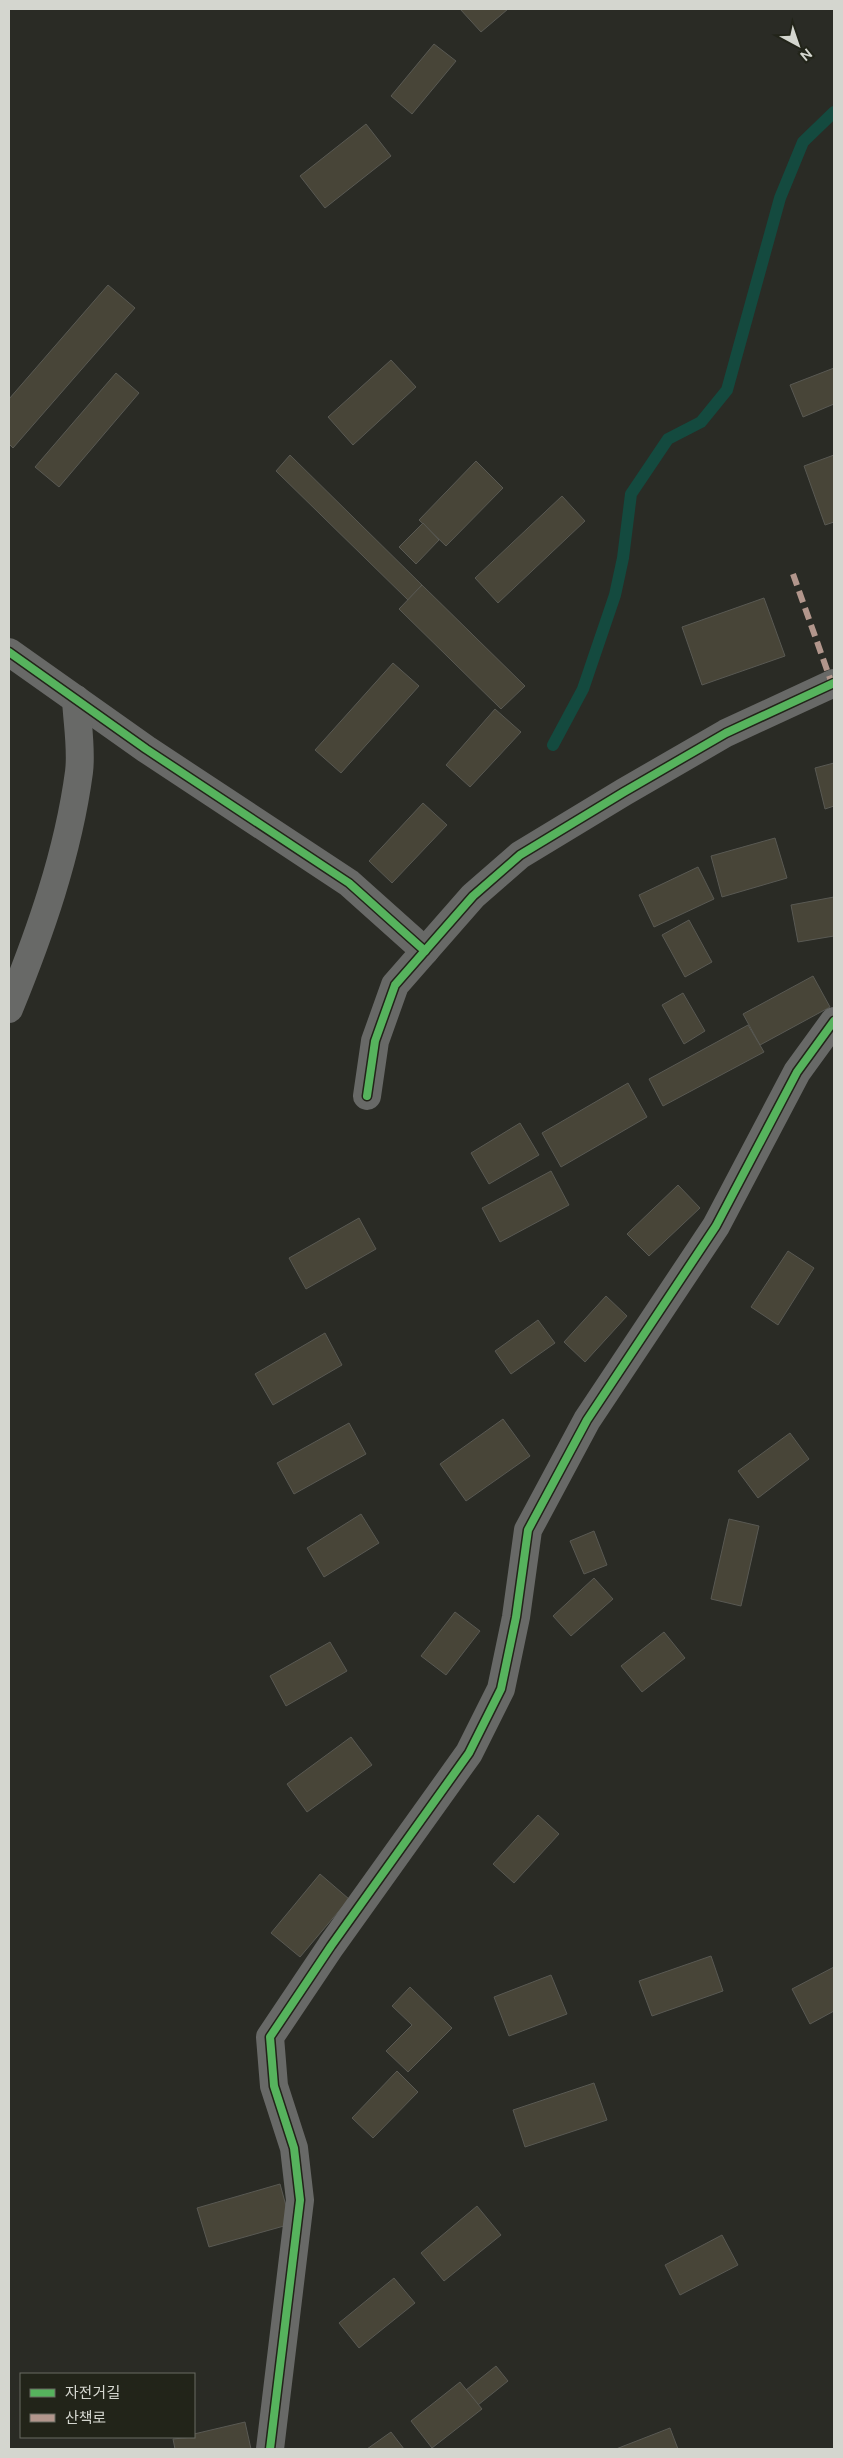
<svg xmlns="http://www.w3.org/2000/svg" width="843" height="2458" viewBox="0 0 843 2458" font-family="'DM Sans','Noto Sans KR',sans-serif">
<rect width="100%" height="100%" fill="#2a2b25"/>
<g fill="none" stroke-linecap="round" stroke-linejoin="round">
<path stroke="#144a3f" stroke-width="12" d="M553,745l30,-56 32,-94 8,-37 8,-64 37,-55 33,-17 26,-32 53,-192 23,-56 31,-30"/>
</g>
<g fill="#484538" stroke="#595953">
<path d="M460,9h48l-27,23z"/>
<path d="M434,44l22,17 -44,53 -21,-18z"/>
<path d="M366,124l25,32 -66,52 -25,-32z"/>
<path d="M108,285l27,23 -122,140 -4,-4v-45z"/>
<path d="M391,360l25,27 -63,58 -25,-28z"/>
<path d="M834,368v36l-31,13 -13,-32z"/>
<path d="M116,373l23,20 -80,94 -24,-20z"/>
<path d="M290,455l132,130 -14,15 -132,-129z"/>
<path d="M834,455v67l-9,3 -21,-59z"/>
<path d="M476,461l27,27 -57,58 -27,-26z"/>
<path d="M562,496l23,25 -87,82 -23,-25z"/>
<path d="M423,523l16,17 -23,24 -17,-17z"/>
<path d="M422,585l103,101 -24,23 -102,-100z"/>
<path d="M764,598l21,58 -83,29 -20,-58z"/>
<path d="M393,663l26,23 -78,87 -26,-23z"/>
<path d="M495,709l26,23 -51,55 -24,-22z"/>
<path d="M834,763v43l-9,3 -10,-41z"/>
<path d="M423,803l24,22 -55,58 -23,-22z"/>
<path d="M775,838l12,40 -65,19 -11,-41z"/>
<path d="M698,867l16,32 -60,28 -15,-32z"/>
<path d="M834,897v39l-36,6 -7,-37z"/>
<path d="M689,920l23,42 -27,15 -23,-42z"/>
<path d="M813,976l17,31 -70,38 -17,-31z"/>
<path d="M683,993l22,38 -21,13 -22,-39z"/>
<path d="M748,1025l16,27 -101,54 -14,-27z"/>
<path d="M628,1083l19,34 -86,50 -19,-34z"/>
<path d="M520,1123l19,32 -50,29 -18,-31z"/>
<path d="M551,1171l18,34 -69,37 -18,-34z"/>
<path d="M678,1185l22,23 -51,48 -22,-22z"/>
<path d="M359,1218l17,31 -70,40 -17,-31z"/>
<path d="M788,1251l26,17 -36,57 -27,-18z"/>
<path d="M606,1296l21,20 -42,46 -21,-20z"/>
<path d="M538,1320l17,23 -44,31 -16,-23z"/>
<path d="M325,1333l17,32 -69,40 -18,-31z"/>
<path d="M503,1419l27,37 -64,45 -26,-37z"/>
<path d="M349,1423l17,31 -72,40 -17,-31z"/>
<path d="M790,1433l19,26 -51,39 -20,-27z"/>
<path d="M361,1514l18,29 -55,34 -17,-29z"/>
<path d="M729,1519l30,7 -18,80 -30,-7z"/>
<path d="M594,1531l13,34 -23,9 -14,-33z"/>
<path d="M594,1578l19,21 -42,37 -18,-20z"/>
<path d="M455,1612l25,19 -34,44 -25,-19z"/>
<path d="M664,1632l21,26 -43,34 -21,-26z"/>
<path d="M330,1642l17,29 -61,35 -16,-30z"/>
<path d="M351,1737l21,28 -65,47 -20,-28z"/>
<path d="M538,1815l21,19 -45,49 -21,-19z"/>
<path d="M320,1874l29,25 -49,58 -29,-24z"/>
<path d="M711,1956l12,35 -71,25 -13,-35z"/>
<path d="M834,1967v44l-24,13 -18,-35z"/>
<path d="M551,1975l16,39 -58,22 -15,-39z"/>
<path d="M410,1987l42,41 -44,44 -22,-21 26,-26 -20,-19z"/>
<path d="M397,2071l21,21 -45,46 -21,-20z"/>
<path d="M594,2083l13,37 -82,27 -12,-37z"/>
<path d="M280,2184l11,40 -82,23 -12,-39z"/>
<path d="M477,2206l24,29 -57,46 -23,-28z"/>
<path d="M722,2235l16,30 -58,30 -15,-30z"/>
<path d="M394,2278l21,25 -56,45 -20,-25z"/>
<path d="M496,2366l12,15 -30,24 -12,-15z"/>
<path d="M460,2382l22,27 -50,39 -21,-27z"/>
<path d="M245,2422l6,27h-76l-2,-10 21,-2v-3z"/>
<path d="M670,2428l8,21h-62z"/>
<path d="M391,2432l13,17h-37z"/>
</g>
<g fill="none" stroke-linecap="round" stroke-linejoin="round">
<g stroke="#686967" stroke-width="28">
<path d="M9,652l137,97 203,134 76,68"/>
<path d="M9,1009c31,-76 59,-155 70,-237 3,-23 -2,-50 -3,-73"/>
<path d="M367,1096l8,-55 20,-56 78,-89 47,-41 104,-63 102,-59 108,-50"/>
<path d="M270,2449l30,-249 -6,-52 -20,-62 -4,-49 61,-91 138,-193 32,-64 15,-72 12,-87 59,-110 129,-194 81,-154 37,-51"/>
</g>
<path stroke="#b2968c" stroke-width="6" stroke-dasharray="12 6" stroke-linecap="butt" d="M793,574l39,110"/>
<g stroke="#222419" stroke-width="11">
<g id="cycleway">
<path d="M9,652l137,97 203,134 76,68"/>
<path d="M367,1096l8,-55 20,-56 78,-89 47,-41 104,-63 102,-59 108,-50"/>
<path d="M270,2449l30,-249 -6,-52 -20,-62 -4,-49 61,-91 138,-193 32,-64 15,-72 12,-87 59,-110 129,-194 81,-154 37,-51"/>
</g>
</g>
<use href="#cycleway" stroke="#56b35d" stroke-width="8"/>
</g>
<rect width="843" height="2458" fill="none" stroke="#d4d6cf" stroke-width="20"/>
<rect x="20" y="2373" width="175" height="65" fill="#222419" stroke="#696b62"/>
<rect x="30" y="2389" width="25" height="8" fill="#56b35d" stroke="#696b62"/>
<text x="65" y="2398" font-size="15" fill="#d4d6cf">자전거길</text>
<rect x="30" y="2414" width="25" height="8" fill="#b2968c" stroke="#696b62"/>
<text x="65" y="2423" font-size="15" fill="#d4d6cf">산책로</text>
<g transform="translate(798 45) rotate(140)" stroke="#222419" stroke-width="4" paint-order="stroke">
<path d="M0-4L9 19L0 12L-9 19Z" fill="#d4d6cf"/>
<text y="-8" font-size="14" font-weight="bold" text-anchor="middle" fill="#d4d6cf">N</text>
</g>
</svg>
